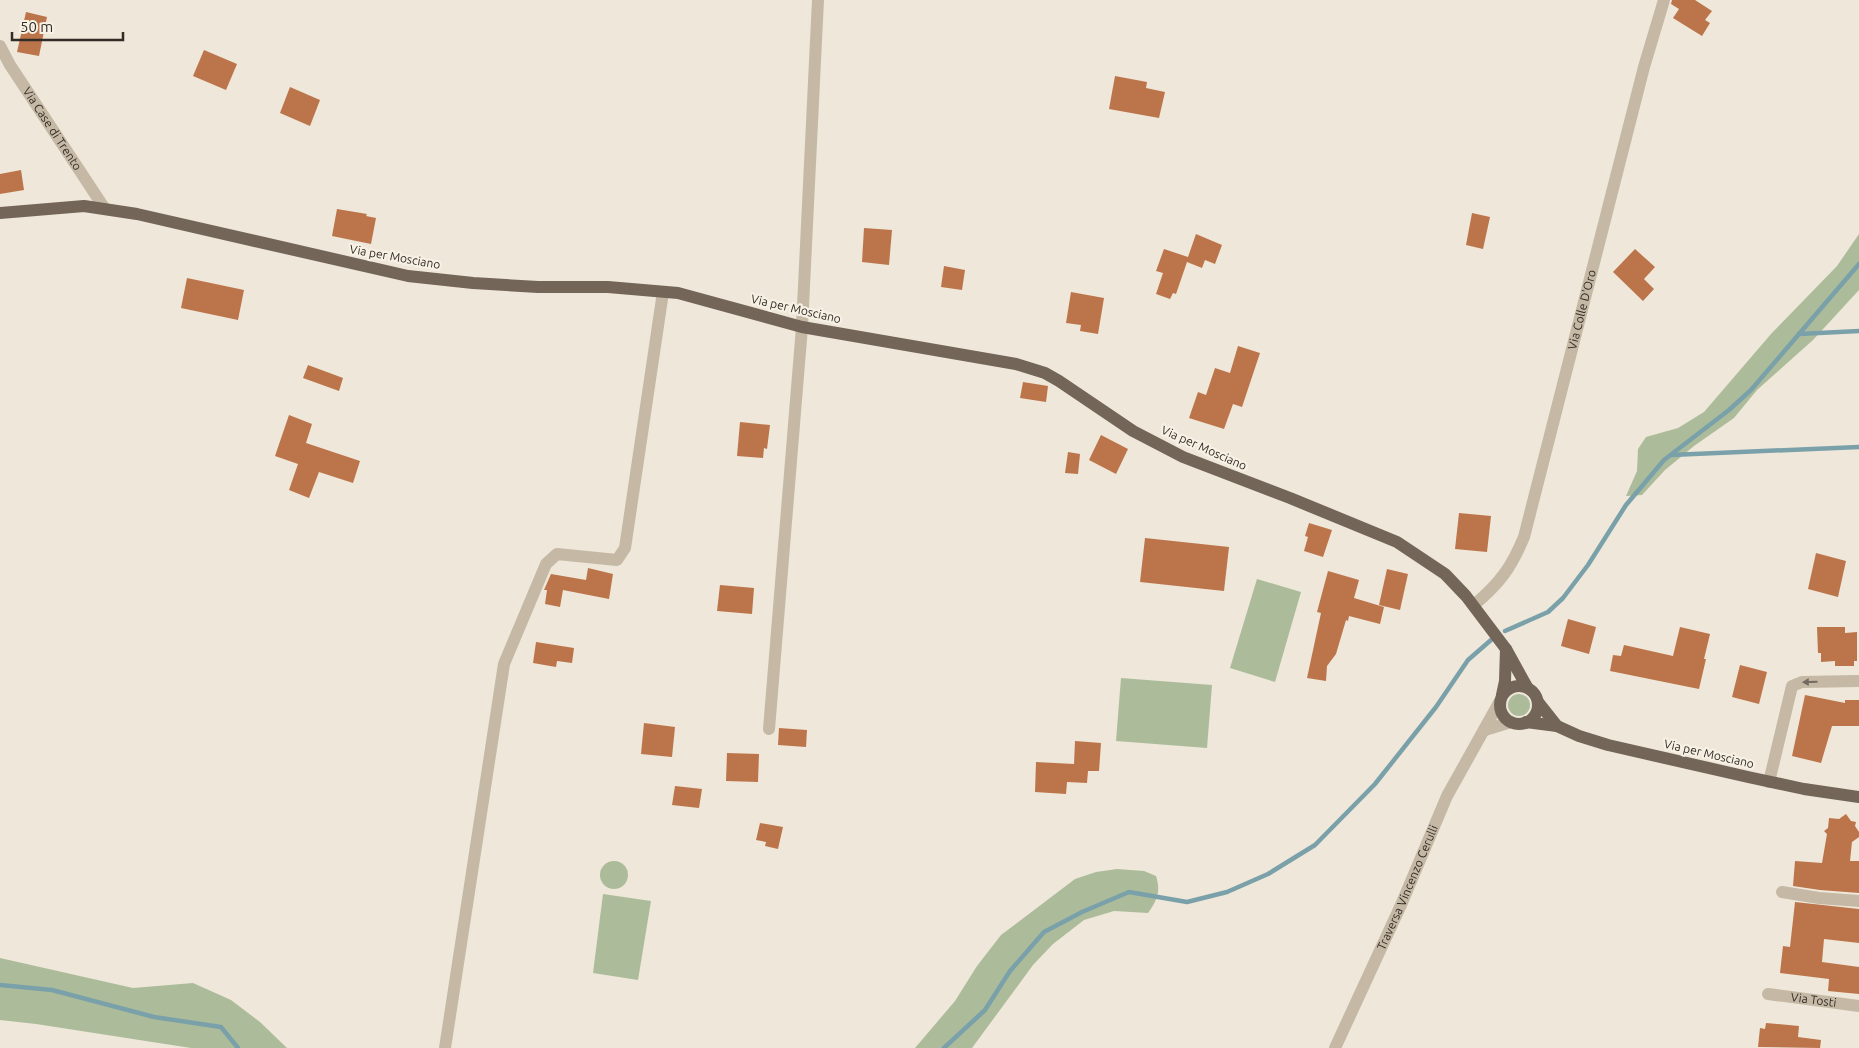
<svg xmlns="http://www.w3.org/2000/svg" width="1859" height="1048" viewBox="0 0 1859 1048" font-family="Ubuntu,sans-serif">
<rect width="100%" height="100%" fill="#efe7d9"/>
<g fill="#acbc9a">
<path d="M1859,234v56l-46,50 -56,50 -23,28 -40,28 -29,24 -23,25 -16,1 11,-25 1,-22 8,-12 32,-9 26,-16 67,-78 66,-68z"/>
<path d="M1257,579l44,13 -26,90 -45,-14z"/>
<path d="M1121,678l91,7 -5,63 -91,-7z"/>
<circle cx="1519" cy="705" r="11"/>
<circle cx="614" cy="875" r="14"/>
<path d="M1117,869l27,2 12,5c5,15 1,25 -8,37l-34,-2 -30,9 -31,24 -20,21 -61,83h-57l40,-47 22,-35 24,-31 74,-56 21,-7z"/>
<path d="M603,894l48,7 -13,79 -45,-7z"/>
<path d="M0,958l133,30 60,-5 38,17 29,22 27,26h-96l-155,-24 -36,-4z"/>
</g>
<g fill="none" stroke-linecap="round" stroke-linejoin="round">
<g stroke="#7aa1a9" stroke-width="4.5">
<path d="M1799,334l60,-3"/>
<path d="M1671,455l188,-8"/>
<path d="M1505,631l43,-19 15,-14 25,-33 38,-60 38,-45 65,-50 22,-20 108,-126"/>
<path d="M0,985l52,5 102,27 67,10 17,21"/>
<path d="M944,1048l41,-38 25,-39 34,-39 38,-20 47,-20 58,10 40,-10 41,-18 47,-29 60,-61 61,-77 32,-47 23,-20"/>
</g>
</g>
<g fill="#bc754a">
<path d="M1672,0h23l17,11 -7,9 5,3 -8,13 -29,-18 6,-9 -8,-5z"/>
<path d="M26,12l21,5 -8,39 -22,-4z"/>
<path d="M204,50l33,14 -11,26 -33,-14z"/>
<path d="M1115,76l32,6 -1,6 19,4 -6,26 -50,-9z"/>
<path d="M290,87l30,13 -10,26 -30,-13z"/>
<path d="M21,170l3,20 -24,4v-20z"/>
<path d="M337,209l30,5 -1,2 10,2 -5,26 -39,-8z"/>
<path d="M1472,213l18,4 -7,32 -17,-4z"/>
<path d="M864,228l28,2 -3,35 -27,-3z"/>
<path d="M1196,234l26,11 -7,19 -10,-4 -3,8 -15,-6 -11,32 -3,-1 -3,6 -14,-5 7,-21 -7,-2 8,-22 24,8z"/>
<path d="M1635,249l20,18 -11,12 10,10 -11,12 -30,-29z"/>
<path d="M944,266l21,4 -3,20 -21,-3z"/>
<path d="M187,278l57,12 -6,30 -57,-12z"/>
<path d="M1071,292l33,6 -6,36 -18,-3 1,-6 -15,-2z"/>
<path d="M1238,346l22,7 -18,54 -9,-3 -9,25 -35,-11 9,-26 8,3 9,-27 15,5z"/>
<path d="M308,365l35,13 -4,13 -36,-13z"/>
<path d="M1023,382l25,4 -2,16 -26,-4z"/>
<path d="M289,415l23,9 -6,19 54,18 -7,22 -34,-11 -10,26 -20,-8 9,-26 -23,-8z"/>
<path d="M740,422l30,3 -3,24 -3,-1 -1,10 -26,-2z"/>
<path d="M1101,435l27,14 -12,25 -27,-14z"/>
<path d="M1068,452l12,2 -2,20 -13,-1z"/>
<path d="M1459,513l32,3 -4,36 -32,-3z"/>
<path d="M1309,523l23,7 -9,27 -19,-6 4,-14 -3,-1z"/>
<path d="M1145,538l84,9 -5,44 -84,-9z"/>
<path d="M1816,553l30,8 -8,36 -30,-8z"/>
<path d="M588,568l25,6 -4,25 -46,-9 -3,17 -15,-3 2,-14h-3l7,-16 35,6z"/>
<path d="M1387,569l21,5 -8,36 -21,-5z"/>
<path d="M1328,571l31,9 -5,18 30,9 -4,17 -31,-8 -1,5 -2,-1 -10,34 -9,12 -1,15 -19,-3 14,-65 -4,-1z"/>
<path d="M720,585l34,3 -2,26 -35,-3z"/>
<path d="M1568,619l28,8 -7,27 -28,-8z"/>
<path d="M1680,627l30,7 -6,25h2l-7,30 -89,-18 3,-16 8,1 3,-11 49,11z"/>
<path d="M1817,627h28v6l12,-1v29h-3v5h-19v-5l-14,1v-9h-3z"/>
<path d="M536,642l38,6 -2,15 -15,-2 -1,6 -23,-4z"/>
<path d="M1740,665l27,7 -8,32 -27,-7z"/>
<path d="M1805,695l40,8v-3h14v26h-27l-11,37 -29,-7z"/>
<path d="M644,723l31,4 -3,30 -31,-3z"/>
<path d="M779,728l28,2 -1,17 -28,-2z"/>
<path d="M1075,741l26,2 -2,28h-11l-1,12 -20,-1 -1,12 -31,-2 1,-30 38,2z"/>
<path d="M727,753l32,1 -1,28 -32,-1z"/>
<path d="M675,786l27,3 -3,19 -27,-3z"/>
<path d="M1846,814l5,7 5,1 -1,4 4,6v5l-7,5 -2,19h9v32l-39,-3 -27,-4 2,-25 27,2 5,-29 -3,-3 4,-3 1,-10 10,1z"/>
<path d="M760,823l23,4 -5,22 -13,-3 1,-4 -10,-2z"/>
<path d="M1795,902l64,7v34l-35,-4 -2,23 37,5v27l-31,-3 1,-12 -49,-6 3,-27 7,1z"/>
<path d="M1766,1023l33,3 -1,11 23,3 -1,8 -62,-1 2,-19 5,1z"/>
</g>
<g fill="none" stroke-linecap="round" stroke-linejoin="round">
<g stroke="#c5b9a6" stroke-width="12">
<path id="s1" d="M0,46l10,19 95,144"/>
<path id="s2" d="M1474,605c26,-22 37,-37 50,-68l120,-470 20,-67"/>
<path d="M769,729l33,-402 16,-327"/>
<path d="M1485,730l26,-8"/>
<path d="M1769,782l23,-96 10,-4 57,-1"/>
<path d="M1782,892l37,6 40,3"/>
<path id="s3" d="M1768,994l91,12"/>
<path d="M445,1048l59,-384 42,-100 11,-10 60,6 8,-12 38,-256"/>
<path id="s4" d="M1335,1048l66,-143 46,-109 53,-95"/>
</g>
<g stroke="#736558" stroke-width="12">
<path d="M0,213l84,-7 53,8 271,62 65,7 65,4h70l70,6 124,34 214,37 29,9 14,8 74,50 50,26 107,41 107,44 48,32 21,22 40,53 21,38"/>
<circle cx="1519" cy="705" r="19"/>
<path d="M1502,695l3,-14 1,-32"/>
<path d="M1538,702l19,24"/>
<path d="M1526,722l31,4 22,10 29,9 140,32 56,12 55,8"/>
</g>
</g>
<defs><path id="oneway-solid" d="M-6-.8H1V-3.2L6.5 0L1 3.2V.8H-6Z" transform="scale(1.25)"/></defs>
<use fill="#746b60" href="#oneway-solid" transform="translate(1810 682) rotate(179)"/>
<g text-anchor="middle" stroke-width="4.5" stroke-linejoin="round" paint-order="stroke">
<g font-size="12" fill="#322c26" stroke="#f7f1e5">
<text dy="4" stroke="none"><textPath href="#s1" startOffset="98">Via Case di Trento</textPath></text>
<text transform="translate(395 257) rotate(10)" y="4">Via per Mosciano</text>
<text transform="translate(796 309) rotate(13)" y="4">Via per Mosciano</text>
<text dy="4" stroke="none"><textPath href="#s2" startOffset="320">Via Colle D'Oro</textPath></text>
<text transform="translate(1204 448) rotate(24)" y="4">Via per Mosciano</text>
<text transform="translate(1709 754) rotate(13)" y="4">Via per Mosciano</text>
<text dy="4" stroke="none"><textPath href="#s4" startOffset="176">Traversa Vincenzo Cerulli</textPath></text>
<text dy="4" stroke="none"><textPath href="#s3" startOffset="46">Via Tosti</textPath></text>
</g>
</g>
<path d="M12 32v8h111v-8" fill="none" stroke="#322c26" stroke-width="2.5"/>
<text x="20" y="32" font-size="15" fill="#322c26" stroke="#f7f1e5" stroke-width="4" paint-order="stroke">50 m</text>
</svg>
